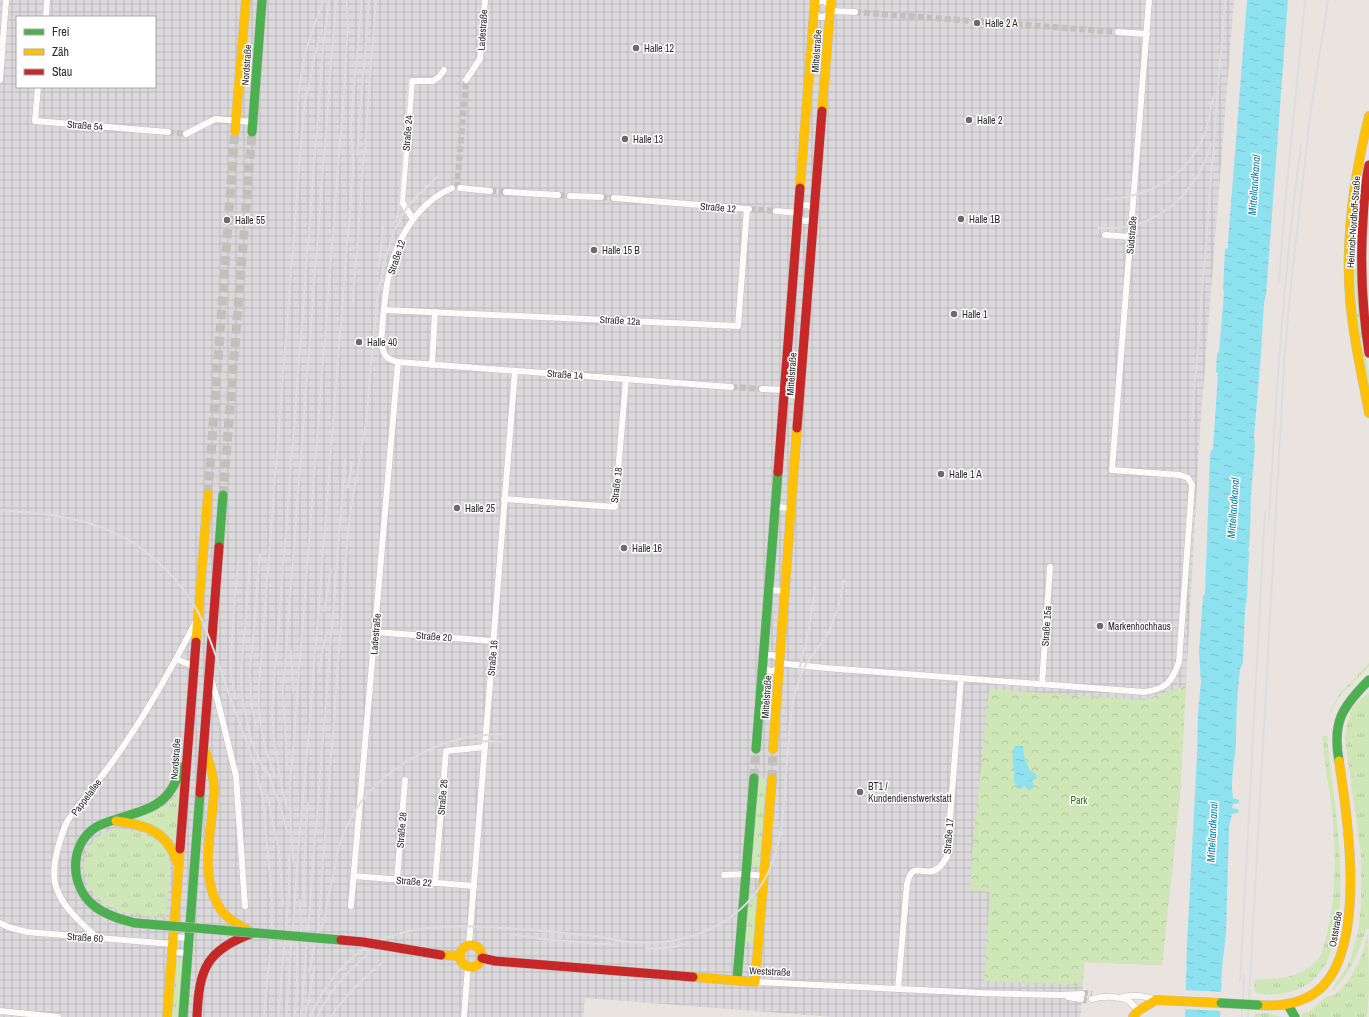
<svg xmlns="http://www.w3.org/2000/svg" width="1369" height="1017" viewBox="0 0 1369 1017" font-family="'Archivo Narrow',sans-serif">
<defs>
<pattern id="industrial-grid" width="8" height="8" patternUnits="userSpaceOnUse"><rect width="8" height="8" fill="#dbd9db"/><path d="M0 4h8M4 0v8" fill="none" stroke="#bcbabc"/></pattern>
<pattern id="grass-tufts" width="24" height="20" patternUnits="userSpaceOnUse"><rect width="24" height="20" fill="#cfe6b6"/><path d="M3 7l-1-3M5 7V3M7 7l1-3M15 17l-1-3M17 17v-4M19 17l1-3" fill="none" stroke="#b2c59d"/></pattern>
<pattern id="park-crowns" width="20" height="18" patternUnits="userSpaceOnUse"><rect width="20" height="18" fill="#cfe6b6"/><path d="M2 6a3 3 0 1 1 6 0M12 15a3 3 0 1 1 6 0" fill="none" stroke="#b2c59d"/></pattern>
<pattern id="water-ripples" width="26" height="14" patternUnits="userSpaceOnUse"><rect width="26" height="14" fill="#8ee2ef"/><path d="M2 4q2-2 4 0t4 0M15 11q2-2 4 0t4 0" fill="none" stroke="#7bc2cd"/></pattern>
</defs>
<rect width="100%" height="100%" fill="#e9e4df"/>
<path fill="url(#industrial-grid)" fill-rule="evenodd" d="M0,0h1234l-34,429 -20,364 -18,172 -78,-3 -3,50 -1,5h-247l-248,-19 -2,19h-583zM17,17h138v70h-138z"/>
<g fill="url(#grass-tufts)">
<path d="M1355,202h2l-3,40 12,113 3,17v23c-6,-34 -13,-69 -16,-104 -2,-29 1,-59 2,-89z"/>
<path d="M1369,663v3l-30,31 -9,17 -1,-1 9,-17z"/>
<path d="M1369,694v235h-3c-8,26 -15,41 -32,61l-2,-1 14,-20 5,-12 8,-29 2,-25v-48l-16,-117c3,-18 5,-36 24,-44z"/>
<path d="M1323,736h4c4,57 42,230 -31,254 -13,5 -29,6 -42,2l1,-13c22,1 45,-1 62,-18 6,-7 9,-23 11,-32 9,-41 8,-85 3,-127 -3,-22 -8,-44 -8,-66z"/>
<path d="M758,778l8,1 -6,86 -3,2 -4,-1 -2,-2z"/>
<path d="M181,790l-6,53c-11,-15 -29,-18 -47,-24 22,-4 40,-11 53,-29z"/>
<path d="M116,828c11,1 20,3 30,7 26,9 25,27 23,51 -1,10 -2,21 -3,31 -22,-1 -43,-1 -62,-14 -22,-15 -29,-47 -7,-65 5,-5 12,-7 19,-10z"/>
<path d="M758,894l-4,48 -9,-1 3,-36z"/>
<path d="M1368,933l1,56 -2,28h-65l-1,-3 11,-4 13,-13 10,-2 11,-12 7,-10 9,-18z"/>
<path d="M174,958l9,1 -5,58h-8z"/>
<path d="M1258,1013h10l13,4h-27v-2z"/>
</g>
<path fill="url(#park-crowns)" d="M1186,685l-6,108 -18,172 -78,-3 -2,23 -98,-4 6,-89 -20,-2 2,-37 17,-164 155,11z"/>
<g fill="url(#water-ripples)">
<path d="M1247,0h41l-22,295 -2,8 -3,51 -7,82 1,10 -4,49 -1,39 -1,13 -1,2 1,3 -2,46 -1,1 1,3 -2,2 1,2 -1,3 -2,49v5l-3,6c-3,24 -4,49 -4,74 -1,19 -6,36 -3,55l6,2v3l-6,1 -1,4 7,2 -1,3 -6,1 -3,13 -3,106 -4,35 -2,49h-35l2,-72 10,-191 1,-41 3,-31 -2,-29 4,-57 2,-2 5,-138 1,-5 2,-2 5,-76 -2,-1 1,-18 2,-2 5,-60 -1,-3 2,-40 3,-1v-7z"/>
<path d="M1015,746h8l1,10 6,15 6,3 1,4 -5,3 3,5 -6,5 -4,-5 -5,3 -6,-7c1,-12 -4,-24 1,-36z"/>
</g>
<path fill="#e9e4df" d="M1184,990l39,2 -1,19 -38,-2z"/>
<g fill="none" stroke-linecap="round" stroke-linejoin="round">
<g stroke="#c3bfbb" stroke-width="6" stroke-dasharray="6 3" stroke-linecap="butt">
<path d="M855,12l263,20"/>
<path d="M168,132l18,2"/>
<path d="M457,188l9,-108"/>
<path d="M490,191l16,1"/>
<path d="M558,195l12,1"/>
<path d="M601,197l13,1"/>
<path d="M749,209l27,2"/>
<path d="M731,387l31,2"/>
<path d="M1082,994l5,-1 5,1"/>
<path d="M1081,999l6,2 5,-2"/>
</g>
<g stroke="#c3bfbb" stroke-width="9" stroke-dasharray="9 4.5" stroke-linecap="butt">
<path d="M208,494l27,-363"/>
<path d="M223,495l29,-363"/>
<path d="M754,778l2,-29"/>
<path d="M772,779l1,-30"/>
</g>
<g stroke="#c2c1c1" stroke-width="7">
<g id="street">
<circle cx="822" cy="9" r="8"/>
<path d="M830,11l25,1"/>
<path d="M46,17l1,-17"/>
<path d="M1118,32l29,2"/>
<path d="M0,80l6,-80"/>
<path d="M466,80l14,-21 5,-59"/>
<path d="M38,87l-3,34 133,11"/>
<path d="M186,134l29,-15 38,3"/>
<path d="M452,188c-33,14 -54,48 -62,82 -6,24 -7,49 -9,73 3,12 4,16 17,19l333,25"/>
<path d="M460,188l30,3"/>
<path d="M506,192l52,3"/>
<path d="M570,196l31,1"/>
<path d="M614,198l135,11"/>
<circle cx="806" cy="213" r="8"/>
<path d="M776,211l22,2"/>
<path d="M413,219l-11,-17 10,-121h21l6,-4 5,-7"/>
<path d="M1105,235l26,2"/>
<path d="M384,310l354,16 9,-117"/>
<path d="M432,365l3,-53"/>
<path d="M785,382c5,-4 8,-6 14,-3l2,4"/>
<path d="M762,389l22,1 6,5 5,1 5,-5"/>
<path d="M504,499l111,8 11,-128"/>
<path d="M775,507l16,1"/>
<path d="M769,590l16,1"/>
<path d="M375,632l118,9"/>
<circle cx="771" cy="663" r="8"/>
<path d="M176,659l17,7"/>
<path d="M779,663l47,5 319,24c21,-3 27,-10 34,-30l13,-177 -4,-7 -8,-3 -68,-5 37,-470"/>
<path d="M211,679l7,23 18,74 9,130"/>
<path d="M1042,684l8,-117"/>
<path d="M724,875l22,-1 18,2"/>
<path d="M354,876l120,10"/>
<path d="M397,880l8,-100"/>
<path d="M435,883l11,-132 39,-4"/>
<path d="M351,906l47,-544"/>
<path d="M0,923l8,4 19,5 145,12"/>
<path d="M173,937l16,1"/>
<path d="M97,938c-16,-16 -37,-32 -42,-55 -3,-18 4,-42 11,-59 3,-7 9,-13 14,-20 11,-14 22,-28 33,-43 32,-45 58,-91 83,-140"/>
<path d="M469,945l46,-574"/>
<path d="M172,952l16,1"/>
<path d="M755,982l226,11 78,2 23,-1"/>
<path d="M898,989l9,-105c5,-22 13,-10 26,-13 7,-2 10,-8 14,-14l14,-179"/>
<path d="M1068,997l13,2"/>
<path d="M1119,998c13,-4 24,-3 37,2"/>
<path d="M1092,999c10,-3 25,-3 35,1 4,2 8,7 11,11"/>
<path d="M0,1011l58,6"/>
<path d="M464,1017l4,-51"/>
</g>
</g>
<g stroke="#c2c1c1" stroke-width="10">
<g id="fast">
<path d="M252,132l10,-132"/>
<path d="M219,547l4,-52"/>
<path d="M756,749l22,-277"/>
<path d="M1339,761c-7,-39 3,-54 30,-81"/>
<path d="M135,923c-15,-4 -30,-8 -42,-18 -22,-19 -24,-56 -1,-75 7,-6 16,-8 25,-11 35,-11 53,-14 64,-52"/>
<path d="M737,980l17,-202"/>
<path d="M1288,1005l7,12"/>
<path d="M183,1017l17,-224"/>
</g>
</g>
<g stroke="#c2c1c1" stroke-width="10">
<g id="slow">
<path d="M822,111l9,-111"/>
<path d="M1369,116c-15,60 -24,121 -19,183 3,39 12,76 19,114"/>
<path d="M235,131l11,-131"/>
<path d="M800,188l15,-188"/>
<path d="M196,642l12,-148"/>
<path d="M773,749l24,-321"/>
<path d="M205,751c4,11 9,23 9,36 1,6 -1,12 -1,18 -3,33 -13,75 8,105 7,10 21,17 32,23"/>
<path d="M116,821c30,4 51,10 61,41"/>
<circle cx="471" cy="956" r="11"/>
<path d="M441,955l19,1"/>
<path d="M693,977l62,5 17,-203"/>
<path d="M1258,1005c23,2 47,-1 65,-19 43,-45 25,-167 16,-225"/>
<path d="M167,1017l13,-168"/>
<path d="M1133,1017l5,-6 18,-11 65,3"/>
</g>
</g>
<g stroke="#c2c1c1" stroke-width="10">
<g id="jam">
<path d="M1369,165c-4,18 -5,37 -6,55 -3,45 -1,89 6,133"/>
<path d="M797,428l25,-317"/>
<path d="M778,472l22,-284"/>
<path d="M200,793l19,-246"/>
<path d="M180,849l16,-207"/>
<path d="M482,958l13,3 198,16"/>
<path d="M197,1017c2,-48 9,-67 56,-84"/>
</g>
</g>
<use href="#street" stroke="#fcfbfa" stroke-width="6"/>
<use href="#fast" stroke="#4caf50" stroke-width="9"/>
<use href="#slow" stroke="#ffc107" stroke-width="9"/>
<use href="#jam" stroke="#c62828" stroke-width="9"/>
<g stroke="#dddddf" stroke-width="2">
<path d="M347,0l1,30"/>
<path d="M296,135c2,-29 3,-59 11,-88 5,-16 11,-32 17,-47"/>
<path d="M357,155l12,-155"/>
<path d="M1107,199c44,-2 82,-24 98,-66 4,-12 6,-24 8,-36"/>
<path d="M396,222l3,-17 10,-126"/>
<path d="M1098,228c11,0 23,1 34,-2 41,-11 68,-43 79,-82"/>
<path d="M379,267l4,-42"/>
<path d="M1279,282l7,-88 19,-194"/>
<path d="M353,301l23,-301"/>
<path d="M1192,421l33,-421"/>
<path d="M348,487l4,-25"/>
<path d="M0,510c48,4 93,7 135,34 25,17 47,40 62,66 12,23 20,49 28,73 13,37 29,74 37,112 3,15 3,31 5,46 1,19 4,39 5,59 1,39 -5,78 -8,117"/>
<path d="M1269,520c7,-126 15,-250 32,-375"/>
<path d="M250,561l-9,115 2,28 9,39 13,29"/>
<path d="M324,611l7,-41"/>
<path d="M291,650l2,42"/>
<path d="M799,671l11,-46 5,-40"/>
<path d="M319,672l7,-39"/>
<path d="M236,699l-5,-25v-21l7,-93"/>
<path d="M256,727l-4,-19 -2,-35 10,-119"/>
<path d="M470,742l15,-1 19,1"/>
<path d="M265,766l16,42 6,24"/>
<path d="M287,770l-4,-80 53,-690"/>
<path d="M276,777c-14,-31 -18,-58 -17,-92l43,-555 3,-27 14,-66"/>
<path d="M267,794l12,57 4,54"/>
<path d="M286,806c-7,-33 -13,-63 -14,-97l52,-670 5,-39"/>
<path d="M293,861l-2,-35 -1,-39 54,-695 4,-67"/>
<path d="M300,900l1,42"/>
<path d="M304,907v-40l4,-64"/>
<path d="M318,930l31,-410 17,-97 11,-123 7,-37 10,-32 12,-22 10,-12 22,-21"/>
<path d="M322,930l17,-84c5,-15 12,-30 21,-43 20,-28 63,-55 96,-63 16,-4 32,-6 49,-6"/>
<path d="M511,934l30,5 75,6"/>
<path d="M297,935v52"/>
<path d="M646,948c15,1 29,0 43,-5"/>
<path d="M309,972l10,-47"/>
<path d="M1240,981l25,-469"/>
<path d="M295,1013l3,-32"/>
<path d="M306,1013l9,-47"/>
<path d="M278,1017l1,-9 10,-115v-39"/>
<path d="M286,1017l15,-200 7,-73 45,-575 -2,-46 11,-123"/>
<path d="M301,1017l44,-557"/>
<path d="M310,1017c39,-90 108,-95 195,-89 27,2 53,4 80,7 15,1 30,6 45,7 52,5 105,-14 133,-60 17,-28 19,-58 22,-89 1,-19 3,-39 4,-58 1,-12 2,-25 5,-37 2,-11 6,-22 11,-32 6,-11 16,-20 22,-31 9,-17 14,-36 17,-55"/>
<path d="M317,1017c13,-27 29,-44 51,-63"/>
<path d="M331,1017c14,-22 32,-39 52,-55"/>
<path d="M1242,1017l2,-42"/>
<path d="M1248,1017l36,-653 7,-80 20,-175 17,-109"/>
</g>
<g stroke="#c2c1c1" stroke-width="10" stroke-linecap="butt">
<g id="fast-bridge">
<path d="M135,923l206,17"/>
<path d="M1221,1003l37,2"/>
</g>
</g>
<g stroke="#c2c1c1" stroke-width="10" stroke-linecap="butt">
<path id="jam-bridge" d="M341,940l22,2 78,13"/>
</g>
<use href="#fast-bridge" stroke="#4caf50" stroke-width="9"/>
<use href="#jam-bridge" stroke="#c62828" stroke-width="9"/>
</g>
<g fill="#6d6b69" stroke="#fff" stroke-width="1.5">
<circle cx="977" cy="23" r="4"/>
<circle cx="636" cy="48" r="4"/>
<circle cx="969" cy="120" r="4"/>
<circle cx="625" cy="139" r="4"/>
<circle cx="961" cy="219" r="4"/>
<circle cx="227" cy="220" r="4"/>
<circle cx="594" cy="250" r="4"/>
<circle cx="954" cy="314" r="4"/>
<circle cx="359" cy="342" r="4"/>
<circle cx="941" cy="474" r="4"/>
<circle cx="457" cy="508" r="4"/>
<circle cx="624" cy="548" r="4"/>
<circle cx="1100" cy="626" r="4"/>
<circle cx="860" cy="792" r="4"/>
</g>
<g text-anchor="middle" stroke-width="3" stroke-linejoin="round" paint-order="stroke">
<g font-size="10" fill="#2a2a2a" stroke="#fff" text-anchor="start">
<text x="985" y="27">Halle 2 A</text>
<text x="644" y="52">Halle 12</text>
<text x="977" y="124">Halle 2</text>
<text x="633" y="143">Halle 13</text>
<text x="969" y="223">Halle 1B</text>
<text x="235" y="224">Halle 55</text>
<text x="602" y="254">Halle 15 B</text>
<text x="962" y="318">Halle 1</text>
<text x="367" y="346">Halle 40</text>
<text x="949" y="478">Halle 1 A</text>
<text x="465" y="512">Halle 25</text>
<text x="632" y="552">Halle 16</text>
<text x="1108" y="630">Markenhochhaus</text>
<text x="868" y="790">BT1 /<tspan x="868" dy="12">Kundendienstwerkstatt</tspan></text>
</g>
<g font-size="10" fill="#2a2a2a" stroke="#fff">
<text transform="translate(482 30) rotate(-86)" y="4">Ladestraße</text>
<text transform="translate(816 51) rotate(-86)" y="4">Mittelstraße</text>
<text transform="translate(246 65) rotate(-86)" y="4">Nordstraße</text>
<text transform="translate(85 125) rotate(5)" y="4">Straße 54</text>
<text transform="translate(407 133) rotate(-85)" y="4">Straße 24</text>
<text transform="translate(718 207) rotate(5)" y="4">Straße 12</text>
<text transform="translate(1353 222) rotate(-86)" y="4">Heinrich-Nordhoff-Straße</text>
<text transform="translate(1131 235) rotate(-85)" y="4">Südstraße</text>
<text transform="translate(396 257) rotate(-72)" y="4">Straße 12</text>
<text transform="translate(620 320) rotate(3)" y="4">Straße 12a</text>
<text transform="translate(565 374) rotate(4)" y="4">Straße 14</text>
<text transform="translate(791 374) rotate(-86)" y="4">Mittelstraße</text>
<text transform="translate(616 485) rotate(-83)" y="4">Straße 18</text>
<text transform="translate(1046 626) rotate(-86)" y="4">Straße 15a</text>
<text transform="translate(375 634) rotate(-85)" y="4">Ladestraße</text>
<text transform="translate(434 636) rotate(4)" y="4">Straße 20</text>
<text transform="translate(492 658) rotate(-85)" y="4">Straße 16</text>
<text transform="translate(766 697) rotate(-86)" y="4">Mittelstraße</text>
<text transform="translate(175 759) rotate(-86)" y="4">Nordstraße</text>
<text transform="translate(86 797) rotate(-53)" y="4">Pappelallee</text>
<text transform="translate(442 797) rotate(-85)" y="4">Straße 26</text>
<text transform="translate(401 830) rotate(-85)" y="4">Straße 28</text>
<text transform="translate(948 836) rotate(-85)" y="4">Straße 17</text>
<text transform="translate(414 881) rotate(5)" y="4">Straße 22</text>
<text transform="translate(1335 929) rotate(-80)" y="4">Oststraße</text>
<text transform="translate(85 937) rotate(4)" y="4">Straße 60</text>
<text transform="translate(770 971) rotate(3)" y="4">Weststraße</text>
</g>
<g font-size="10" fill="#316b15" stroke="#fff">
<text x="1079" y="804">Park</text>
</g>
<g font-size="11" font-style="italic" fill="#057fa3" stroke="#fff">
<text transform="translate(1254 185) rotate(-86)" y="4">Mittellandkanal</text>
<text transform="translate(1233 508) rotate(-86)" y="4">Mittellandkanal</text>
<text transform="translate(1212 832) rotate(-87)" y="4">Mittellandkanal</text>
</g>
</g>
<rect x="16" y="16" width="140" height="72" fill="#ffffff" stroke="#aaaaaa"/>
<rect x="24" y="29" width="20" height="6" fill="#4caf50" stroke="#aaaaaa"/>
<text x="52" y="36" font-size="12" fill="#2a2a2a">Frei</text>
<rect x="24" y="49" width="20" height="6" fill="#ffc107" stroke="#aaaaaa"/>
<text x="52" y="56" font-size="12" fill="#2a2a2a">Zäh</text>
<rect x="24" y="69" width="20" height="6" fill="#c62828" stroke="#aaaaaa"/>
<text x="52" y="76" font-size="12" fill="#2a2a2a">Stau</text>
</svg>
